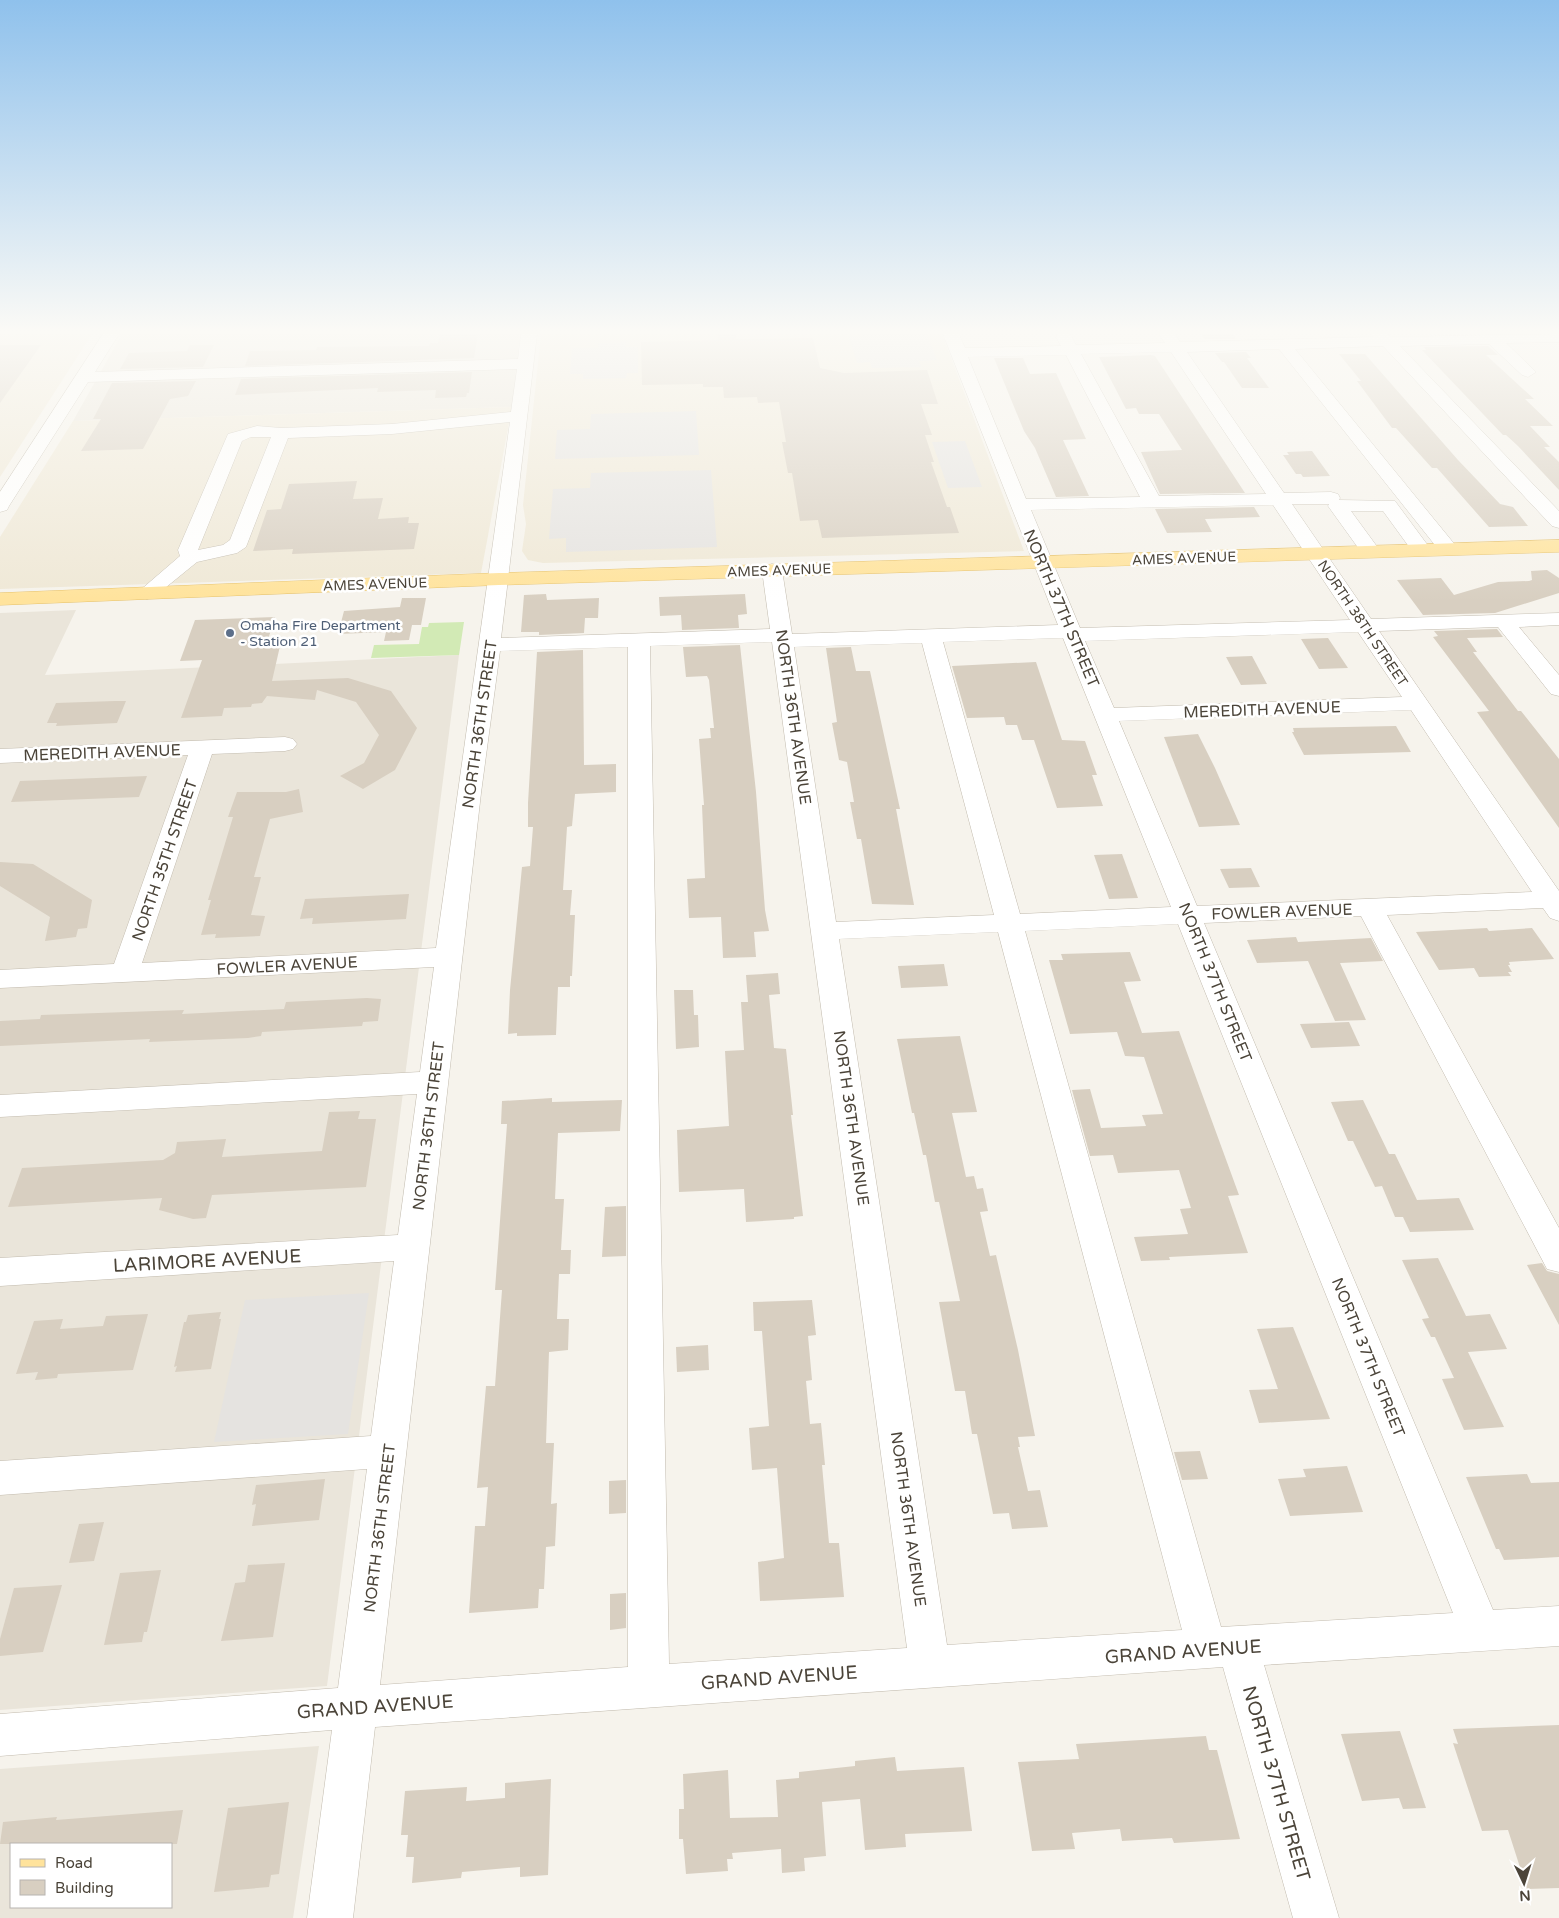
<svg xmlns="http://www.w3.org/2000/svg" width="1559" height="1918" viewBox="0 0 1559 1918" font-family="'Varela Round',sans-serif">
<rect width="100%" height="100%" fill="#f6f3ec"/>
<g fill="#eae5da" fill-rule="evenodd">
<path d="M122,334h398l-8,73 -439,14z"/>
<path d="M76,610l-31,65 414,-20 -132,1031 -327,24v-1097z"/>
<path d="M319,1746l-26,172h-293v-149zM11,1844h160v63h-160z"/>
</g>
<g fill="#efe8d6">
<path d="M0,334h92l-92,143z"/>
<path d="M541,334h401l82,217 -481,12 -15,-3 -6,-9 4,-27 -3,-19z"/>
<path d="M512,407l-31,166 -481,16v-52l73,-116z"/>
</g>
<path fill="#d2eab5" d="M464,622l-5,33 -88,3 3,-13 45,-1 3,-17h6l1,-4z"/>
<g fill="#e5e3e0">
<path d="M863,334h64l10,26 -18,1 2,6 -49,1 -2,-6 -13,1 -8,-26h14z"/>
<path d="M626,342v5h12v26h-11l-1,5 -43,1v-5h-13l2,-26h26v-5z"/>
<path d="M696,411l3,44 -144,4 2,-29 33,-1 1,-15z"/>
<path d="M965,441l17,46 -34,1 -16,-46z"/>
<path d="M711,470l6,77 -151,5v-14l-17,1 4,-50 37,-1 1,-15z"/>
<path d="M369,1293l-21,141 -134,8 31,-142z"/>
</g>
<g fill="#d8cfc1">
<path d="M440,334h38l-4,24 -229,8 5,-15 66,-1 1,-3 112,-1 1,-3h8z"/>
<path d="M718,334h18v5l77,-1 7,30 24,5 83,-3 11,34h-17l11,31h-7l9,27h-3l16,45h3l9,26 -137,5 -4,-18 -18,1 -8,-48h-4l-6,-31h4l-7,-40 -21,1 -1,-6 -33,1 -1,-11h-20v-3l-61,1 -1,-43 77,-2z"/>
<path d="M1201,334h31l4,5h-31z"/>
<path d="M0,345h41l-41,58z"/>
<path d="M190,345h24l-11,22 -83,2 9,-16 58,-2z"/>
<path d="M1488,346l10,9h-12l48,44h-9l28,27h-23l20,21h-6l15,15v28l-41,-44 -12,-11h-3l-81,-85h4l-2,-3z"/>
<path d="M1246,352l5,6h-4l22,30h-27l-18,-26h-2l-7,-9z"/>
<path d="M1339,354h26l93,106 42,44 13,3 15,19 -39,1 -52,-59h-5l-36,-40h-4l-35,-47h4z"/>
<path d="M1151,355l4,1 90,137 -85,1 -19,-42 41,-2 -23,-36h-20l-3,-6 -10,1 -27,-52z"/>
<path d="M994,358h29l7,16 26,-1 30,66 -23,1 26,56 -33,1 -21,-49 -11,-17z"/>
<path d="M472,372l-3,21h-2l-1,4 -31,1 1,-8 -59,2 1,-4 -143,7 6,-16z"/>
<path d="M196,381l-8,15 -18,3 -27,50 -62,2 20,-32h-8l19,-36z"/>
<path d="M1312,451l18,25 -27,1 -2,-3h-5l-13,-19h6l-2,-3z"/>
<path d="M357,481l-4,18 30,-1 -5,21 31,-2 -1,6h11l-5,26 -122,5 1,-5 -40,2 14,-41 14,-1 8,-25z"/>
<path d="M1254,507l6,10 -55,2 7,13 -45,1 -12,-24z"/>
<path d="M1547,570l12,8v15l-64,20 -72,2 -26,-35 44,-2 13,17 44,-13 31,-1 3,-1 -1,-9z"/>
<path d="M546,594l1,6 52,-2 -1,20h-13l-1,15 -45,2v-3h-18l3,-37z"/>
<path d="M745,594l2,20 -9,1 1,13 -57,2 -1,-15 -21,1 -1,-19z"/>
<path d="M402,598h24l-5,27h-9l-3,15 -25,1 2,-9 -48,2 6,-23 56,-4z"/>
<path d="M275,617l-9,29h14l-8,35 76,-3 43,13 26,37 -22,42 -32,19 -23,-13 24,-13 15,-28 -23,-33 -39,-12 -2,10 -48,-4 -5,7 -10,1 -1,3 -27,1 -2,8 -41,2 21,-58 -22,1 15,-41z"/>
<path d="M1497,629l6,8 -36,1 10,14h-4l45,59h3l38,48v69l-82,-116 12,-1 -56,-74 5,-1 -4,-5z"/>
<path d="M1328,638l20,30 -29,1 -18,-30z"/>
<path d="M740,645l16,147 9,118 4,21 -15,1 2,25 -33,1 -2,-41 -32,1 -2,-39 18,-1 -3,-73h2l-5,-66 12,-1 -1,-10h4l-5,-48 -2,-4 -21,1 -3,-30z"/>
<path d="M851,647l5,24h14l30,138h-4l18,96 -42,-1 -11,-65h-4l-7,-37h4l-7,-40 -8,-2 -7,-37 5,-1 -11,-74z"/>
<path d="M583,650l1,115 32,-1v28l-41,2 -3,32 -5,1 -4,63h9l-2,25h5l-3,61h-2v11h-12l-2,48 -39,1v-3l-9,1 2,-44 12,-123 8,-1 3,-39h-5v-24l9,-151z"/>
<path d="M1252,656l15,28 -26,1 -15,-28z"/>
<path d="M1036,662l26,78 23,1 12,34h-5l11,31 -46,2 -23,-68h-12l-5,-15h-11l-2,-8 -37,1 -15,-52z"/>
<path d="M115,701h11l-9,22 -61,3 1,-3h-10l9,-20z"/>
<path d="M1396,726l15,26 -107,3 -12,-23h2l-1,-4z"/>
<path d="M1198,734l17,34 25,57 -41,2 -35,-90z"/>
<path d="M147,776l-8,21 -128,5 9,-21z"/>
<path d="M299,789l4,23 -33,7 -16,58h7l-10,38 14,1 -5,20 -45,2 1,-4 -15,1 10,-35h-3l25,-83h-5l9,-25h49z"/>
<path d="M1122,854l16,44 -29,1 -15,-44z"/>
<path d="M0,862l33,2 59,36 -5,28 -9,1 -2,8 -31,4 5,-24 -50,-31z"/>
<path d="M1251,868l9,19 -31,1 -9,-19z"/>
<path d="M409,894l-3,25 -94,5 1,-6 -13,1 5,-20z"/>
<path d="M1487,928l2,3 43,-3 22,31 -45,3 1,3h-2l4,7h-4l3,4 -32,1 -5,-9 -35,2 -23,-38z"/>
<path d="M1296,937l2,5 73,-4 12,23 -43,2 26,57 -31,1 -27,-60 -51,2 -10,-23z"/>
<path d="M1130,952l11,29 -17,1 18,51 37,-2 60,164 -11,1 20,57 -79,4 1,3 -29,1 -7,-24 54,-3 -8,-25 11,-1 -12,-38 -61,3 -5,-18 -23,1 -18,-66 18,-1 11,39 45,-2 -4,-11 21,-1 -19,-57 -19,-1 -8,-24 -47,2 -21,-74h14l-2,-6z"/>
<path d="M944,964l4,22 -47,2 -3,-22z"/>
<path d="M778,973l2,21 -11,1 5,53 12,1 7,66h-2l12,101 -9,1v2l-48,3 -2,-33 -65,3 -2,-62 52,-4 -4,-75 19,-1 -3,-48h7l-2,-27z"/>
<path d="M674,990h19l1,25h4l1,32 -23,2z"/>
<path d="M367,998l14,1 -3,22 -15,1 -1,4 -100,6 -1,4 -13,2 -99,4 1,-3 -150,7v-25l40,-2 1,-4 143,-5 -2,4 102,-5 2,-7z"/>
<path d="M1349,1022l11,24 -49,2 -11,-24z"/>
<path d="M960,1036l17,76 -25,1 14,64 8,-1 3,13 6,-1 5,23 -8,1 10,44 6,-1 22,95 17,86 -17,1 2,10h-2l10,44 12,-1 8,37 -36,2 -3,-16 -16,1 -16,-80h-5l-7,-43h-10l-16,-89 21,-1 -21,-99h-4l-9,-47h-3l-9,-42h-2l-15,-74z"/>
<path d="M552,1098v4l70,-2 -2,31 -62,2 -3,66h9l-3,51h10l-1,24h-11l-2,45h12l-1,31 -19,2 -3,91h8l-3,61 6,-1 -2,43 -9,1 -2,42h-5l-1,19 -69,5 6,-87h10l3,-39 -11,1 9,-102h9l7,-96h-7l12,-166h-6l1,-23z"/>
<path d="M1363,1100l26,54h6l22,46 42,-2 15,32 -64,2 -7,-15h-8l-13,-31 -7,1 -22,-46h-5l-17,-39z"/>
<path d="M360,1111l-2,8h18l-10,68 -154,8 -6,23 -13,1 -34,-9 3,-12 -154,9 14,-39 141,-8 12,-7 2,-11 49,-3 -4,18 100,-6 7,-39z"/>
<path d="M626,1206v50l-24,1 3,-50z"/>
<path d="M1438,1258l28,58 24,-2 17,35 -39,3 36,75 -40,3 -22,-51 12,-1 -19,-41h-4l-9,-18 7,-1 -27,-58z"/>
<path d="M1542,1263l5,8 12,3v51l-32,-60z"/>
<path d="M812,1300l4,35 -8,1 4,44 -6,1 4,43 11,-1 4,42h-3l7,78h10l5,54 -84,4 -2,-39 26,-4 -7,-90 -25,2 -3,-42 20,-2 -7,-95h-8l-1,-29z"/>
<path d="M221,1312l-2,7h2l-10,50 -36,3 2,-6 -3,1 10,-45h2l2,-7z"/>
<path d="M148,1314l-15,56 -75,4 -1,4 -22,2 3,-8 -22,2 18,-53 29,-2 -3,10 43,-3 3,-10z"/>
<path d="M1293,1327l37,92 -71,4 -10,-33 29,-1 -21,-60z"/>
<path d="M708,1345l1,25 -32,2 -1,-25z"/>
<path d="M1200,1451l8,28 -26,1 -8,-28z"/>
<path d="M1347,1466l16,46 -73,4 -12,-37 28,-2 -3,-8z"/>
<path d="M1527,1474l4,9 28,-1v75l-55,3 -5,-11h-3l-30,-72z"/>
<path d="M325,1479l-6,41 -67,6 4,-22 -4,1 4,-20z"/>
<path d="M626,1480v33l-17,1v-33z"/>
<path d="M104,1522l-10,39 -25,2 10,-39z"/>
<path d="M285,1563l-12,74 -52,4 14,-58 10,-1 3,-17z"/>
<path d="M161,1570l-14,62h-3l-2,10 -38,3 16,-72z"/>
<path d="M62,1585l-19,67 -43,4v-17l14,-51z"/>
<path d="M626,1593v35l-16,2v-36z"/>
<path d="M1559,1725v163l-32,1 -19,-59 -26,1 -29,-88 5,1 -5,-15z"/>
<path d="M1400,1731l26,77 -23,1 -4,-11 -37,3 -21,-67z"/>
<path d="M1206,1736l3,14h8l23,89 -66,4 -2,-5 -50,3 -2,-12 -48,4 3,16 -43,2 -14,-89 61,-3 -3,-15z"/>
<path d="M895,1757l2,14 67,-4 8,64 -67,3 1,13 -41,3 -5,-51 -38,3 4,54 -22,2 1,13 -23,2 -1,-24 -49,4 1,6h-6l1,12 -42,3 -3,-35h-4v-30h5l-1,-35 45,-4 2,48 48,-1 -2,-37 23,-2v-6l56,-6v-5z"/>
<path d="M551,1779l-3,96 -28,2v-10l-58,5 -1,6 -49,5 2,-26h-8l2,-22h-7l4,-44 62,-4 -1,14 39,-3v-15z"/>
<path d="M289,1802l-10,72 -8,1 -2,12 -55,5 14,-84z"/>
<path d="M183,1810l-6,34h-177l3,-22 54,-5 -1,3z"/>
</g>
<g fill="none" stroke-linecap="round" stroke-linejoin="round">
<g stroke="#c2bbae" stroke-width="1">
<path id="minor" d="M103,334h16l-24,38 423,-13 3,-25h16l-36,304 269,-9 -8,-59 3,-4 7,-2 7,2 3,4 10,64 266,-9 -115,-291h16l6,14 96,-2 -5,-9 2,-3h12l6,11 89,-2 -6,-9h16l5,8 194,-5 -2,-3h16l3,3 168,-3v8l-53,1 30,29 -8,5 -6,-2 -33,-31 -89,2 159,165v17l-7,-2 -169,-180 -88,3 161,197 3,4 -3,4h-14l-163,-205 -92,3 97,141 47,-1 7,2 2,4 -1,2 56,1 37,50 -3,4h-14l-32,-44h-32l30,41 -3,4h-14l-36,-50 1,-2h-37l79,115 188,-6v12l-40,2 40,48v21l-8,-2 -53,-67 -119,4 180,260v30l-9,-3 -7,-10 -156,7 172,313v44l-12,-3 -186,-353 -157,7 289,687 66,-4v40l-295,19 75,253h-46l-70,-251 -848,60 -22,191h-46l25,-188 -332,26v-42l338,-26 29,-219 -367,26v-34l371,-25 23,-175 -394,25v-28l398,-23 19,-141 -417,23v-22l420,-23 14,-105 -434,21v-18l114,-6 74,-209 -188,8v-14l285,-12 8,2 4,5 -4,5 -8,2 -73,3 -70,209 294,-15 74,-526 -118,12 -104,4 -42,109 -9,6 -40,9 -43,35 -7,2 -7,-2 -3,-4 43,-37 -2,-6 50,-116 29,-8 24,2 111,-4 119,-12 6,-43 -429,13 -79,124 -2,4 -7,2v-20zM1171,352l95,142 -107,2 -78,-142zM1066,355l74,142 -114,2 -58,-142zM251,437h20l-41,103 -7,5 -25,5 44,-109zM1273,505l77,115 -270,8 -49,-118zM1358,632l44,65 -288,11 -29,-67zM1063,638l108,269 -151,7 -77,-272zM772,642l135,1006 -238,16 -19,-1018zM922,643l72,272 -158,7 -42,-275zM628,647v1020l-248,18 101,-892 19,-142zM1411,710l121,182 -335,14 -78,-185zM1178,924l275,689 -232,14 -196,-696zM998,932l184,698 -235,15 -108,-706z"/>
</g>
<g stroke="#e6c16a" stroke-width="1">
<path id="major" d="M1559,540v12l-1060,33 -499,20v-12l499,-20z"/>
</g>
<use href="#minor" fill="#fff" fill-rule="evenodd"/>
<use href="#major" fill="#ffe39c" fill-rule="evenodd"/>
</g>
<linearGradient id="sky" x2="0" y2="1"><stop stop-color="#8fc1ec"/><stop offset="0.55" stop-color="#fbfaf6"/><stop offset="1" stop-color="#fbfaf6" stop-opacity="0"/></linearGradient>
<rect width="1559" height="602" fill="url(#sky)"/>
<circle fill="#5c6f8a" stroke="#fff" stroke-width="2" cx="230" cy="633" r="5"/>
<g text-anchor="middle" stroke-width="5" stroke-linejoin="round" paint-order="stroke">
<g font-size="14" fill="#4b4439" stroke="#fff">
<text transform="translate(1184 558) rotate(-2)" y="5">AMES AVENUE</text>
<text transform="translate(779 570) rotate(-2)" y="5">AMES AVENUE</text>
<text transform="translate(375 584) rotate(-2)" y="5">AMES AVENUE</text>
<text transform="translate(1363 623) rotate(56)" y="5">NORTH 38TH STREET</text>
</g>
<g font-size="14" fill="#4e5e75" stroke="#fff" text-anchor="start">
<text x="240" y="630">Omaha Fire Department<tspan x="240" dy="16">- Station 21</tspan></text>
</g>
<g font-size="16" fill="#4b4439" stroke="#fff">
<text transform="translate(1062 608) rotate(67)" y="6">NORTH 37TH STREET</text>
<text transform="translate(1262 709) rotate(-2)" y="6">MEREDITH AVENUE</text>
<text transform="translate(794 717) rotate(82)" y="6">NORTH 36TH AVENUE</text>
<text transform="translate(479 724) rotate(-82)" y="6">NORTH 36TH STREET</text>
<text transform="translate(102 752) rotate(-2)" y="6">MEREDITH AVENUE</text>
<text transform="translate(164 860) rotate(-71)" y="6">NORTH 35TH STREET</text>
<text transform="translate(1282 911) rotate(-2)" y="6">FOWLER AVENUE</text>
<text transform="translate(287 965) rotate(-3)" y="6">FOWLER AVENUE</text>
<text transform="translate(1216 982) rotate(68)" y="6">NORTH 37TH STREET</text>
<text transform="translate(852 1118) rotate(82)" y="6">NORTH 36TH AVENUE</text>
<text transform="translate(428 1126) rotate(-83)" y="6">NORTH 36TH STREET</text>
<text transform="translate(1369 1357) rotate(68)" y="6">NORTH 37TH STREET</text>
<text transform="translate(909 1519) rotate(82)" y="6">NORTH 36TH AVENUE</text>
<text transform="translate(379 1528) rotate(-83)" y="6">NORTH 36TH STREET</text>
</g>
<g font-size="19" fill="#4b4439" stroke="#fff">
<text transform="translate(207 1260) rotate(-3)" y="7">LARIMORE AVENUE</text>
<text transform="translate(1183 1651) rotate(-4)" y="7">GRAND AVENUE</text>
<text transform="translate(779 1677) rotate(-4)" y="7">GRAND AVENUE</text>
<text transform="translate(375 1706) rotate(-4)" y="7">GRAND AVENUE</text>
<text transform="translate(1277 1783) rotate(74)" y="7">NORTH 37TH STREET</text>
</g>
</g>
<rect x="10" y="1843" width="162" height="65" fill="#ffffff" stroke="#b7b4b0"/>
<rect x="20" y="1859" width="25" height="8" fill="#ffe39c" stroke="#b7b4b0"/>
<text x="55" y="1868" font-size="15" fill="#4b4439">Road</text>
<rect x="20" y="1880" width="25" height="15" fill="#d8cfc1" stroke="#b7b4b0"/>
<text x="55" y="1893" font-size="15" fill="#4b4439">Building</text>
<g transform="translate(1524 1883) rotate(176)" stroke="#ffffff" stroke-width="4" paint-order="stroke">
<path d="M0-4L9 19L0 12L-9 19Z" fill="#4b4439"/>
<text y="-8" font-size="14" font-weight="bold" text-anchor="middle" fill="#4b4439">N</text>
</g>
</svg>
